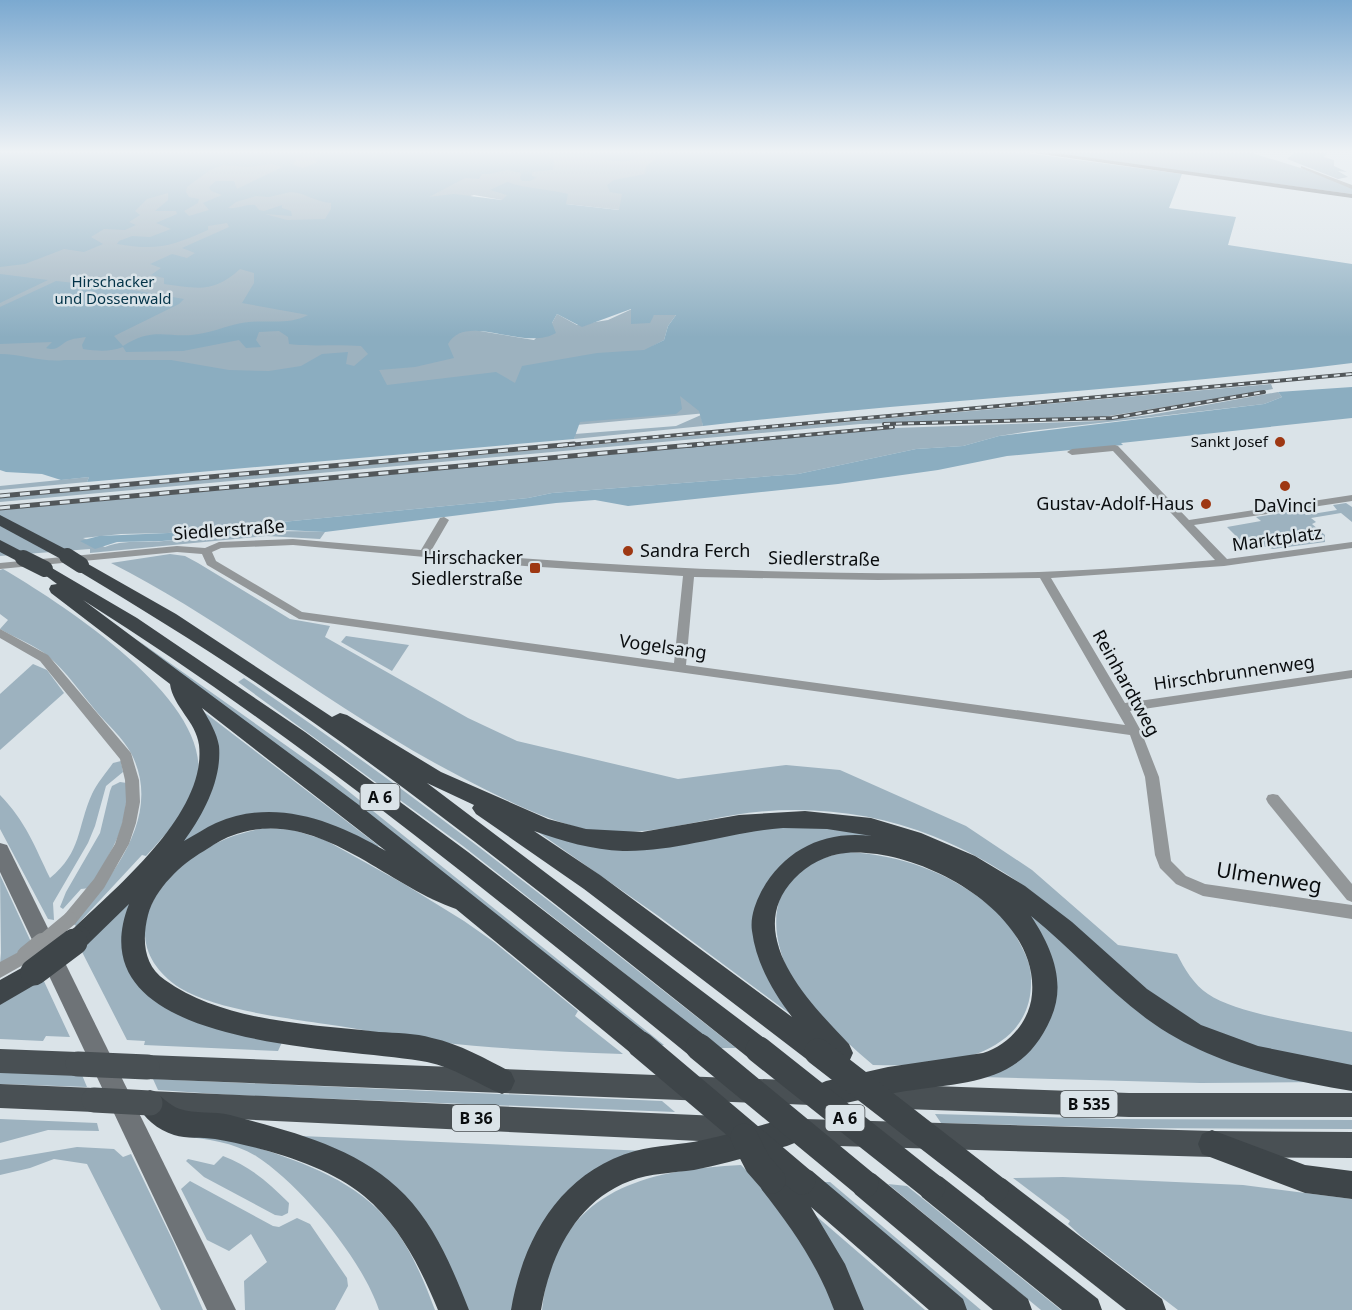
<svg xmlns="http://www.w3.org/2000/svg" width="1352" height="1310" viewBox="0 0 1352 1310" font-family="'Noto Sans',sans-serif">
<rect width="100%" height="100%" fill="#dae3e8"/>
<g fill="#9db2bf">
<path d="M147,153h569l-96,57 -54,-6v-2l-64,-2 -28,-5 -110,32 104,102 66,11 18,-17 5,-9 20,11 31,-5 24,-11 -1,14 23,-8h22l-8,11 -4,14 -11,6 227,51 -718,66 -162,-84v-174z"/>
<path d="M1045,153h207l65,20 35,14v7z"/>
<path d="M1294,153h41h-8l-3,4 10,3v6l13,6 -9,-1 10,6 -10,2 -51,-20z"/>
<path d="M1271,384l2,5 -170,28 -243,7 -860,78v-4l66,-6z"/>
<path d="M1278,392l4,5 -18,7 -234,27 -31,5 -36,10 -47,3 -118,25 -246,19 -24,5 -360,35 -47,1 -38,4 22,9c19,-8 39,-4 59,-6 54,-5 107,-12 161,-9l-5,7 -54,-3 -176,17v-4l-90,7v-46l895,-82 205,-7 50,-6z"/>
<path d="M701,415l2,11 -129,13 1,-5 101,-8z"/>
<path d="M89,477l-2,5 -87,8v-4z"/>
<path d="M1346,503l6,4v15l-11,-9 -30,5 5,4 -4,2 13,11v7l-52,7 -33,-9 -13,-13 34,-6 -5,-4 44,-7 6,5 31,-5 -4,-5z"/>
<path d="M170,554l15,2 13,7 92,56 40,7 -5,11 143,81 49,23 161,38 108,-14 54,5 126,56 66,44 86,75 59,9c7,14 17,31 31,40 29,20 107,31 144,38v36c-57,-11 -122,-21 -172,-53 -51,-32 -92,-79 -139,-116 -32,-26 -69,-47 -108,-63 -61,-25 -133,-32 -199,-21 -52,9 -105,26 -158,12 -40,-11 -78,-31 -115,-50 -122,-63 -228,-152 -350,-214z"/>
<path d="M3,569c58,34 213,133 194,212 -7,28 -32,54 -51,75l-4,-1 -66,71 -3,-3c38,-45 91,-107 58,-170 -8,-15 -24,-29 -35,-42 -15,-18 -30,-40 -48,-55 -13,-11 -33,-18 -48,-27l8,-9 -8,-6v-44z"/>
<path d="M346,636l63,9 -17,26 -51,-29z"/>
<path d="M136,639l196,139 332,267 -13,1z"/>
<path d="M33,664l14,6 17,23 -64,57v-56z"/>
<path d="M244,678c171,115 331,243 492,370h-17l-256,-202 -225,-164z"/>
<path d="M204,712l175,134 -3,2 -113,-32 -107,56 -23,102 151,64 -6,13 -134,-6 1,-4 -18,-1 -47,-92 117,-134z"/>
<path d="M121,761l2,11 -17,14 -11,40 -7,17 -35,60 1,17 -6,-1 -48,-90v-34c26,27 34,50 50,83 32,-26 27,-51 42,-84 5,-11 14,-21 21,-31z"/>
<path d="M120,782l7,1c0,49 -14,64 -37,105l-9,1 -18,20 -3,-2 6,-15 34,-59 10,-42 2,-5z"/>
<path d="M779,823l96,10 121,51 130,111 193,87 -119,1 -220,-6 72,-72 -57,-117 -137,-50 -94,51 33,130 -140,-104 -119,-83 24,7z"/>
<path d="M265,828l28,2 32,10 79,44 60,37 30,21 84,69 -3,5 48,38c-62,-2 -124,-5 -186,-12 -37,-4 -75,-13 -112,-18 -40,-6 -111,-15 -145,-36 -37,-24 -46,-60 -21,-97 24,-36 65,-56 106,-63z"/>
<path d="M848,852c53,3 101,20 142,54 5,4 13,9 17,15 5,5 8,13 11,19 8,15 14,26 13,43 0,24 -10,44 -30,58 -34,25 -88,25 -128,24 -19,-16 -36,-32 -54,-50 -6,-6 -15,-12 -20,-19 -5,-7 -8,-18 -11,-25 -27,-60 -8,-108 60,-119z"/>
<path d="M0,875l32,69 -32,20 1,-11z"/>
<path d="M42,977l28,60 -24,-1 -3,5 -43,-2v-40z"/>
<path d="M0,1072l82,3 5,12 -87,-3z"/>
<path d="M153,1079l509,22 13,11 -443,-17 -74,-5z"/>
<path d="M935,1114l179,5 238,1v9l-219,-1 -192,-5z"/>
<path d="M0,1119l97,4 2,8 -51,-1 -48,13z"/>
<path d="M204,1130c64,23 143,38 187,94 20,25 33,57 44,86h-56c-17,-51 -78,-125 -123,-154 -23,-14 -49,-17 -75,-20z"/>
<path d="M301,1136l346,15 -34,13 -96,146h-52l-23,-52z"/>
<path d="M77,1147l37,2 9,8 8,-3 43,89 29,67h-42l-74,-146 -33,-5 -24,9 -30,7v-15z"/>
<path d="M223,1156c27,10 46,27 66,47l-1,10 -6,3 -7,-1 -71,-38 -18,-16 2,-2 26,6z"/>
<path d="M741,1165l46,46 44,87 3,12h-292c12,-117 98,-140 199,-145z"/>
<path d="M1063,1177l180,8 109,14v111h-174l-97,-74 -13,-12 2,-3 -57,-43z"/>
<path d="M190,1181l83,45 6,1 18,-9 13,6 37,54 1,8 -13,24h-90l-1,-29 23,-19 -16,-28 -22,17 -22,-11 -26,-51z"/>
<path d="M814,1182h16l151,128h-18z"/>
<path d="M888,1184l19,2 154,124h-20z"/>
<path d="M815,1215l110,95h-66z"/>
</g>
<g fill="#8badc0" fill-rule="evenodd">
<path d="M0,153h310l-14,5 -3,7 10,3 15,-6 -3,-3 12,-6h46l-2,6 13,-6h166l-2,4 6,3 -1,10 -21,2v4l5,1 -7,4h-8l-2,-3 1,-5 -14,-3 -18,4h-7l-3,5 -14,-1 -36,19 25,-3 48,6 5,-5 -17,-5 17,-8c20,7 40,7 61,12l-2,10 53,6 3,-16 -12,-2 -3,-7 7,-5 31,-6 1,-8 9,-6v-3c-18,-4 -15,2 -29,4 -11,1 -25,-2 -35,-6l2,-2h433l156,21 -13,34 67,9 -8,28 124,19v99c-216,27 -433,38 -649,63l-4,-15 -19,-15 2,13 -6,5 -96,8 -6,17 -487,43 2,-5 -28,3 -19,-6 -36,-2 -6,-2v-116c22,0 43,9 65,6h106l58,10 40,1 32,-5 21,-12 26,-2 -2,12 8,2 14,-12 -7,-8c-24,-2 -48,1 -72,-2l-1,-7 -9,-6 -20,1 -3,8 5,7 -15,1 -7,-8 -56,11 -57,1 -3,-5c-13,5 -25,4 -40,2l-1,-4 4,-8c-5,1 -11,1 -16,3 -10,3 -11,12 -24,8l6,-6 -52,2v-37l56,-26 65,7 63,11 -5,5 -65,32 9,10c33,-22 48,-5 81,-13 15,-3 30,-10 45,-11 22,-2 40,3 59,-7l-66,-12 12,-20v-10l-14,-4c-27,25 -43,19 -76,15v-6l-13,-3 10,-7 -11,-4 22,-10 15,4 8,-5 -13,-5 47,-21 -2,-4 -19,3v4c-36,16 -51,21 -91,14l2,-3 13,-5 18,1 21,-8 -15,-6 21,-9 -1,-3h-21l13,-11v-7l-21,6 -12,12 5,4 -11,7 7,3 -11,5 -21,-1 -13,8 12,7 -19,8 -20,-3 -39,15 -25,3zM272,164l10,3 -45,22 -3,-8h-18l-7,6 2,4 11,4 -19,8 6,7 -20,6 -5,-5 14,-8 1,-4 -10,-2 -3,-5 1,-5 23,-17 13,-5 25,2zM290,192c15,0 24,10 41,11v6l-6,10 -38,1 -22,-6 27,2 -1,-5 -9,-3v-3l-18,6 -5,-1 -4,-5c-9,-1 -17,4 -27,3l8,-6 20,-6 13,1zM631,309v15l19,-1 4,-8h22l-8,11 -4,14 -20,10 -47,3 -75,13 -7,17 -19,-11 -109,13 -8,-15 36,-3 39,-9 -6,-14c18,-33 75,8 108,-11l-4,-10 5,-9 25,13z"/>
<path d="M0,274l48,6 -48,23z"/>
<path d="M1352,387v31l-231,25 2,2 -116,11 -69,14 -100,14 -210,22 -33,-6 -39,3 -231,29 -40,-2 -123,11 -45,1 -22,7 -15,-8 19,-5 69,-3 360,-35 24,-5 246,-19 118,-25 47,-3 36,-10 265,-32 18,-7 -4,-5z"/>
</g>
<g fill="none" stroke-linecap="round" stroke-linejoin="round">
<g fill="#939799" fill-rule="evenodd">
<path d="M1301,166l51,19v4l-51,-21z"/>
<path d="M1115,445l3,1 71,74 163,-25v6l-158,24 33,34 125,-17v6l-128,18 -173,12 74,125 227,-33v8l-222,33 11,20 18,46 12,84 15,15 19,8 147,21v14l-149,-23 -27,-12 -16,-16 -5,-13 -10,-78 -15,-42 -831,-116 -92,-54 -5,-11 -25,-2 -177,17v-6l177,-17 28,2 14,-6 74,-3 128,11 19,-32 4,-1 5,3 -18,31c202,18 405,26 608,21 59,-2 118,-7 176,-12l-102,-109 -41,4 -5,-3 5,-3zM293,545l232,21 158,10 -9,87 -372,-51 -86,-51 -4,-9 9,-4zM694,577l184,3 162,-2 85,147 -439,-60z"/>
<path d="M0,629l48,26 83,98 8,27 1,22 -4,21 -7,21 -25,44 -29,36 -5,2 -5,-2 -3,-5 3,-5 29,-35 21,-35 7,-21 4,-21 -1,-22 -5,-21 -80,-98 -40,-23z"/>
<path d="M1273,794l5,1 74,89v18l-5,-2 -79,-97 -2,-4 2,-4z"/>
<path d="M26,948l6,2 2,5 -2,5 -32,18v-16z"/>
</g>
<g fill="#6e7377" fill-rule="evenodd">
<path d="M1034,153h22l296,41v4z"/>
<path d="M0,843l7,2 229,465h-29l-207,-438z"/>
</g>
<g fill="#495054" fill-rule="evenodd">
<path d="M0,1049l78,3 8,4 4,8 -4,8 -8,4 -78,-3z"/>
<path d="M147,1055l664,26 9,3 3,9 -3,9 -9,3 -664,-26 -8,-4 -4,-8 4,-8z"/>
<path d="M0,1084l94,4 9,3 3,9 -3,9 -9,3 -94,-4z"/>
<path d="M876,1084l253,9h223v24h-223l-253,-9 -9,-3 -3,-9 3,-9z"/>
<path d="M150,1091l592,26 9,4 4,9 -4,9 -9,4 -592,-28 -9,-3 -3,-9 3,-9z"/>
<path d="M804,1119l408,12 140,1v26l-140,-1 -408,-12 -9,-4 -4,-9 4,-9z"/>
</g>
<g fill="#3e4549" fill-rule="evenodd">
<path d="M0,515l73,38 2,3 -2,3h-12l-61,-33z"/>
<path d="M0,540l29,15 2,3 -2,3h-12l-17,-9z"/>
<path d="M81,560l95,54 156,103 8,-4 7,2 94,57 107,47 38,10 56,3 97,-17 66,-4 66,7 50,15 54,23 50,30 47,36 75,67 54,36 57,21 94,19v26c-73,-12 -145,-28 -205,-72 -42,-31 -76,-71 -116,-103 20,30 36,66 20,102 -29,67 -83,63 -145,73 -27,4 -53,11 -80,16l-9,-4 -4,-9 4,-9 9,-4 62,-14 95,-14c26,-8 47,-32 49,-59 7,-83 -114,-147 -186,-141 -20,2 -38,11 -52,26 -53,56 17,125 55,165l4,9 -4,9 -9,4 -12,-7 -10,6 -9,-4 -225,-172 -108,-75 -4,-6 2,-3 -47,-22 341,258 4,9 -4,9 -9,4 -9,-4c-163,-130 -326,-262 -498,-379 -58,-39 -117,-75 -177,-111l-2,-4zM783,828l44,1 45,7c-47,-6 -88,13 -111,56 -6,12 -11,26 -9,39 4,32 21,61 40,86l-192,-142 -66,-44c29,10 58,19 89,20 54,1 106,-19 160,-23z"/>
<path d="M45,564l92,54 168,114 163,120 240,186 4,9 -4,9 -9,4 -9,-4c-196,-160 -393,-321 -607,-456l276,205 291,231 4,9 -4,9 -9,3 -9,-3 -176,-145c-73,-25 -141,-105 -225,-73 -9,3 -19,10 -27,15 -23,13 -49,38 -56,64 -6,24 -5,50 17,65 59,42 144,44 214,52 17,1 36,1 53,6 28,6 54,21 79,34l4,9 -4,9 -9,4c-25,-10 -48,-27 -75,-32 -82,-16 -355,-11 -298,-158l-41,40 -8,4 -8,-4 -4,-7 4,-7c44,-43 135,-116 127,-185 -3,-24 -26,-38 -29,-61l-119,-91 -2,-4 2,-4 6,-1 -20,-15zM202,708l184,143c-51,-30 -111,-54 -170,-28 -11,5 -21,12 -32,18 19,-26 38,-61 35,-95 -2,-13 -10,-26 -17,-38z"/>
<path d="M34,961l9,3 3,8 -3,8 -43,25v-25z"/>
<path d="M150,1090c11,4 19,16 30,19 14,5 34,2 50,6 62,17 129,32 175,80 31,32 48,75 64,115h-31c-18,-43 -38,-84 -74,-114 -37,-31 -103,-49 -149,-57 -14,-2 -28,0 -41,-4 -16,-5 -31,-17 -37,-32l4,-9z"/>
<path d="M787,1118l10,4 4,10 -4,10 -10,4c-31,8 -62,18 -93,24 -21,3 -43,3 -64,11 -54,20 -80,75 -89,129h-30c12,-72 50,-138 124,-159 22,-6 46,-6 68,-11 28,-6 56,-14 84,-22z"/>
<path d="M1212,1130l93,35 47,6v28l-47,-6 -103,-39 -4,-10 4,-10z"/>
<path d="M772,1166l10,4 7,9 3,-8 10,-4 10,4 151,128 4,11h-38l-118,-103 34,57 19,46h-30c-16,-45 -43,-83 -72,-120l-4,-10 4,-10z"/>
<path d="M865,1170l10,4 153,125 4,11h-39l-138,-116 -4,-10 4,-10z"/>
<path d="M932,1173l10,4 156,122 4,11h-40l-140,-113 -4,-10 4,-10z"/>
<path d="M995,1175l10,4 157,120 4,11h-40l-141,-111 -4,-10 4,-10z"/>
</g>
<g stroke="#52575a" stroke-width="4">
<g id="rail-far1">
<path d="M884,424l228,-6 152,-26"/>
<path d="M557,446l795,-72"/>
<path d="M686,446l207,-19"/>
</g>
</g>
<g stroke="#52575a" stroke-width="5">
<g id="rail">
<path d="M0,496l574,-52"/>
<path d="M0,508l703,-64"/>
</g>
</g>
<use href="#rail-far1" stroke="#dae3e8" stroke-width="2" stroke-dasharray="6" stroke-linecap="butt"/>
<use href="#rail" stroke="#dae3e8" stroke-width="3" stroke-dasharray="10" stroke-linecap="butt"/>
<path stroke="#939799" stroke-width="14" d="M41,943l29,-24"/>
<path stroke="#939799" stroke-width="18" d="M26,955l16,-13"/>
<g stroke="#495054" stroke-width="25">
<path d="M78,1064l69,3"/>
<path d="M94,1100l56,3"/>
</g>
<g stroke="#3e4549" stroke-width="16">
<path d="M67,556l14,9"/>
<path d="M23,558l22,11"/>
</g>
<path stroke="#3e4549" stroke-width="21" d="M72,943l8,-6"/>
<g stroke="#3e4549" stroke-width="27">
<path d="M34,972l40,-30"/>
<path d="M641,1045l161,136"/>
<path d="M699,1047l166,137"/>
<path d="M759,1050l173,137"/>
<path d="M818,1052l177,137"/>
<path d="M744,1137l14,27 14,16"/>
</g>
</g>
<linearGradient id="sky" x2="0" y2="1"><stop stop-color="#7ba9d0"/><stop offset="0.45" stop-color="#eef2f5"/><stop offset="1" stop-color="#eef2f5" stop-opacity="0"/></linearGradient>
<rect width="1352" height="337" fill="url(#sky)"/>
<g fill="#9e3813" stroke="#dae3e8" stroke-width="2">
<circle cx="1280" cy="442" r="6"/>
<circle cx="1285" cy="486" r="6"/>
<circle cx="1206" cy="504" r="6"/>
<circle cx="628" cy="551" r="6"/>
<rect x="529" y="562" width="12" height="12" rx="3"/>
</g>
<g text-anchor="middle" stroke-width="5" stroke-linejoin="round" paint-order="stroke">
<g font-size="15" fill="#033348" stroke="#dae3e8">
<text x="113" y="287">Hirschacker<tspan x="113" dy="17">und Dossenwald</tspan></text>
</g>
<g font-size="15" fill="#0a0d0f" stroke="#dae3e8" text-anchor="end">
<text x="1268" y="447">Sankt Josef</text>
</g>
<g fill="#dae3e8" stroke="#484d50" stroke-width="1.5">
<rect x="360.5" y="784" width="39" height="26" rx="4.5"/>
<rect x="1060.5" y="1091" width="57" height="26" rx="4.5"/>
<rect x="452" y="1105" width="48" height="26" rx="4.5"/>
<rect x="825.5" y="1105" width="39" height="26" rx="4.5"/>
</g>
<g font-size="16" font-weight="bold" fill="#0a0d0f">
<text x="380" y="803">A 6</text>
<text x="1089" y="1110">B 535</text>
<text x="476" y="1124">B 36</text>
<text x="845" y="1124">A 6</text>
</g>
<g font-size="18" fill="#0a0d0f" stroke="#dae3e8" text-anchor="end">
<text x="1194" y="510">Gustav-Adolf-Haus</text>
<text x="1285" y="512" text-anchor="middle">DaVinci</text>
<text x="640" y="557" text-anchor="start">Sandra Ferch</text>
<text x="523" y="564">Hirschacker<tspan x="523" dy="21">Siedlerstraße</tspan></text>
</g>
<g font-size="18" fill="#0a0d0f" stroke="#dae3e8">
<text transform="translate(229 530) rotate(-4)" y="6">Siedlerstraße</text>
<text transform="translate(1277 539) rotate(-8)" y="6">Marktplatz</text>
<text transform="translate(824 559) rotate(1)" y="6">Siedlerstraße</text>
<text transform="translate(663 647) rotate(8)" y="6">Vogelsang</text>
<text transform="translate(1234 673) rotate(-8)" y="6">Hirschbrunnenweg</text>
<text transform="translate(1126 683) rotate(61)" y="6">Reinhardtweg</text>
</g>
<g font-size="21" fill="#0a0d0f" stroke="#dae3e8">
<text transform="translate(1269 878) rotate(9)" y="7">Ulmenweg</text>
</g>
</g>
</svg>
